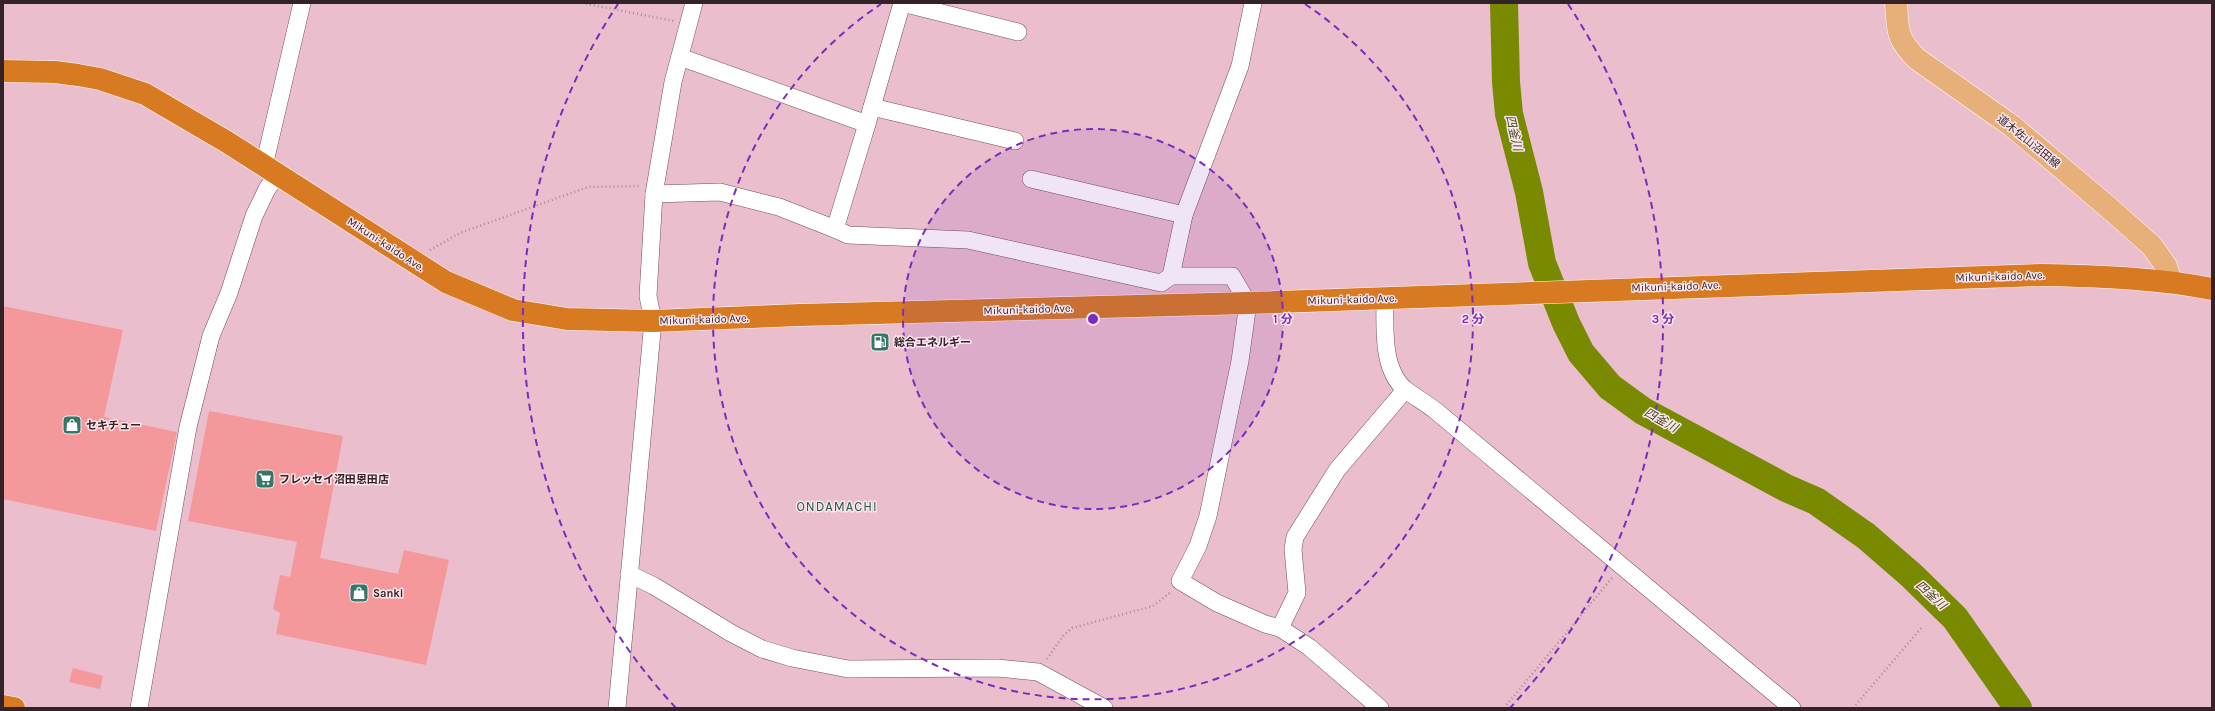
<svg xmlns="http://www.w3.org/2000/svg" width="2215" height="711" viewBox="0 0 2215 711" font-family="Karla,'Noto Sans JP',sans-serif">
<rect width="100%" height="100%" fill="#eabecc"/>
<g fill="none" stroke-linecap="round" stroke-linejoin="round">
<path stroke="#798900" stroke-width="28" d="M1504,3l2,79 3,32 20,78 13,71 24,60 15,30 29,34 33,24 143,77 30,13 50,35 45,39 44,43 63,90"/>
</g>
<g fill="#f5989b">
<path d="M3,306l120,24 -19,87 73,15 -21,99 -153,-32z"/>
<path d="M209,411l134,25 -23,122 78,16 6,-24 45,10 -23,105 -150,-31 4,-21 -7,-4 7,-34 10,2 7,-35 -109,-21z"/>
<path d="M73,668l30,8 -3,13 -31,-7z"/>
</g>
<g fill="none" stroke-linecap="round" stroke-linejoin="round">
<g stroke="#744f5b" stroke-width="18">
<g id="minor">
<path d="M902,3l116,29"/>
<path d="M680,57l187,67 35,-121"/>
<path d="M872,107l143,34"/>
<path d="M867,124l-32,105 13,6 120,5 193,43 10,-7"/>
<path d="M264,166l38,-163"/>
<path d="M1031,179l153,36 -13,61h61l16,27 -8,58 -32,155 -10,30 -18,35 37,22 48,21 15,4 29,19 71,61"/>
<path d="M654,194l66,-2 59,15 56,22"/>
<path d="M1184,215l56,-149 13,-63"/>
<path d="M1385,298c0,28 -4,72 21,92 9,7 20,13 30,21l356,297"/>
<path d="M629,574l25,12 77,47 31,16 30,9 56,11 149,-1 41,4 66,36"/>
<path d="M1280,628l17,-35 -4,-44 2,-12 42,-67 68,-80"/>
<path d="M139,708l49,-281 23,-91 18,-43 25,-77 13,-27 10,-14"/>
<path d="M617,708l36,-387 -5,-25 6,-102 19,-112 21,-79"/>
</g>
</g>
<g stroke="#fff" stroke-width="23">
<path id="major" d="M1896,3c2,28 0,35 21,56l95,67 96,81 44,39 14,20 5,16"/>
</g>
<g stroke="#fff" stroke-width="23">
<g id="highway">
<path d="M3,71l52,1 23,3 22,4 45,15 82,48 219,140 67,28 54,9 86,2 147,-6 448,-12 793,-28c57,1 115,3 171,14"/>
<path d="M3,706l11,2"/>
</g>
</g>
<g stroke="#ad8a95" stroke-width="2.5" stroke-dasharray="1 3" stroke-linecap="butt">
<path d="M582,3l92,18"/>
<path d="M430,250l30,-17 128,-46 51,-1"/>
<path d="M1047,659l16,-23 9,-8 81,-22 18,-14"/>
<path d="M1504,708l108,-130"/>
<path d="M1853,708l70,-82"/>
</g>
<use href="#minor" stroke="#fff" stroke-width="17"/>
<use href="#major" stroke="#e7af7a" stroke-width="22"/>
<use href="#highway" stroke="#d77a22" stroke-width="22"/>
</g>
<circle cx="1093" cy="319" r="190" fill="#7b2cbf" fill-opacity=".12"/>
<g fill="none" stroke="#7b2cbf" stroke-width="2" stroke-dasharray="7 5">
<circle cx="1093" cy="319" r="190"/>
<path d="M1305 4A380 380 0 1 1 881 4"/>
<path d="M676 708A570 570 0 0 1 618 4M1568 4A570 570 0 0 1 1510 708"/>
</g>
<defs>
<g id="fuel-square" transform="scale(1)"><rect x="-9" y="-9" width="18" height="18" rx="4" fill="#35786a" stroke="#fce6ec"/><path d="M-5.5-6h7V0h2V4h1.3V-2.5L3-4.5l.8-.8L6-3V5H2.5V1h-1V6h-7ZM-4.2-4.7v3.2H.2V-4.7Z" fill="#fff"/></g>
<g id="shop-square" transform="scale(1)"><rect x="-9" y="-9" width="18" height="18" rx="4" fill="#35786a" stroke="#fce6ec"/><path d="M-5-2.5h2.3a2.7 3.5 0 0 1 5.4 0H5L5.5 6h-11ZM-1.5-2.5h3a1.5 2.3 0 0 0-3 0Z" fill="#fff"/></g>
<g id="supermarket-square" transform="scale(1)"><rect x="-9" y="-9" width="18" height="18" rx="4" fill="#35786a" stroke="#fce6ec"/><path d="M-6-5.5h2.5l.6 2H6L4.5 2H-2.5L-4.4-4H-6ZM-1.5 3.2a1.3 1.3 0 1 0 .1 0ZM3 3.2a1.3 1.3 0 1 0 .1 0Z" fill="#fff"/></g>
</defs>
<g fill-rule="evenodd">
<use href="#fuel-square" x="880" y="342"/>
<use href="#shop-square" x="72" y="425"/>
<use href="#supermarket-square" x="265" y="479"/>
<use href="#shop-square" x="359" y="593"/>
</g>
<g text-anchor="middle" stroke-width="3" stroke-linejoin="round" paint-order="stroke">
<g font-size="11" fill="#332228" stroke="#fce6ec">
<text transform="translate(2029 141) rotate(39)" y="4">道木佐山沼田線</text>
<text transform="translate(386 244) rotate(33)" y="4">Mikuni-kaido Ave.</text>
<text transform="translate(2000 276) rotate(-2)" y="4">Mikuni-kaido Ave.</text>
<text transform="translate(1676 286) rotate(-2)" y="4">Mikuni-kaido Ave.</text>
<text transform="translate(1352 299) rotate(-2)" y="4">Mikuni-kaido Ave.</text>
<text transform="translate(1028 309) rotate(-2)" y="4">Mikuni-kaido Ave.</text>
<text transform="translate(704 319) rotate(-2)" y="4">Mikuni-kaido Ave.</text>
</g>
<g font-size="11" font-weight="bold" fill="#332228" stroke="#fce6ec" text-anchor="start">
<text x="894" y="346">総合エネルギー</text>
<text x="86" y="429">セキチュー</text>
<text x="279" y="483">フレッセイ沼田恩田店</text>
<text x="373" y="597">Sanki</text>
</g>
<g font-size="12" font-style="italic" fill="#454d20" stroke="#fce6ec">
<text transform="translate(1514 133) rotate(77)" y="4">四釜川</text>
<text transform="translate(1661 420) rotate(29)" y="4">四釜川</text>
<text transform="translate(1931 595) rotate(42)" y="4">四釜川</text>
</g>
<g font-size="13" letter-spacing="1" fill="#22584d" stroke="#fce6ec">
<text x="837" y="511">ONDAMACHI</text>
</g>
</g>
<circle cx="1093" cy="319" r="6" fill="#7b2cbf" stroke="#fce6ec" stroke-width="2"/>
<g font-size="12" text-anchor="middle" font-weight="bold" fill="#7b2cbf" stroke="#fce6ec" stroke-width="3" stroke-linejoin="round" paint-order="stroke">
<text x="1283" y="323">1 分</text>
<text x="1473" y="323">2 分</text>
<text x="1663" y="323">3 分</text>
</g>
<rect width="2215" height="711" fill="none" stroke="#332228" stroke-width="8"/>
</svg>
